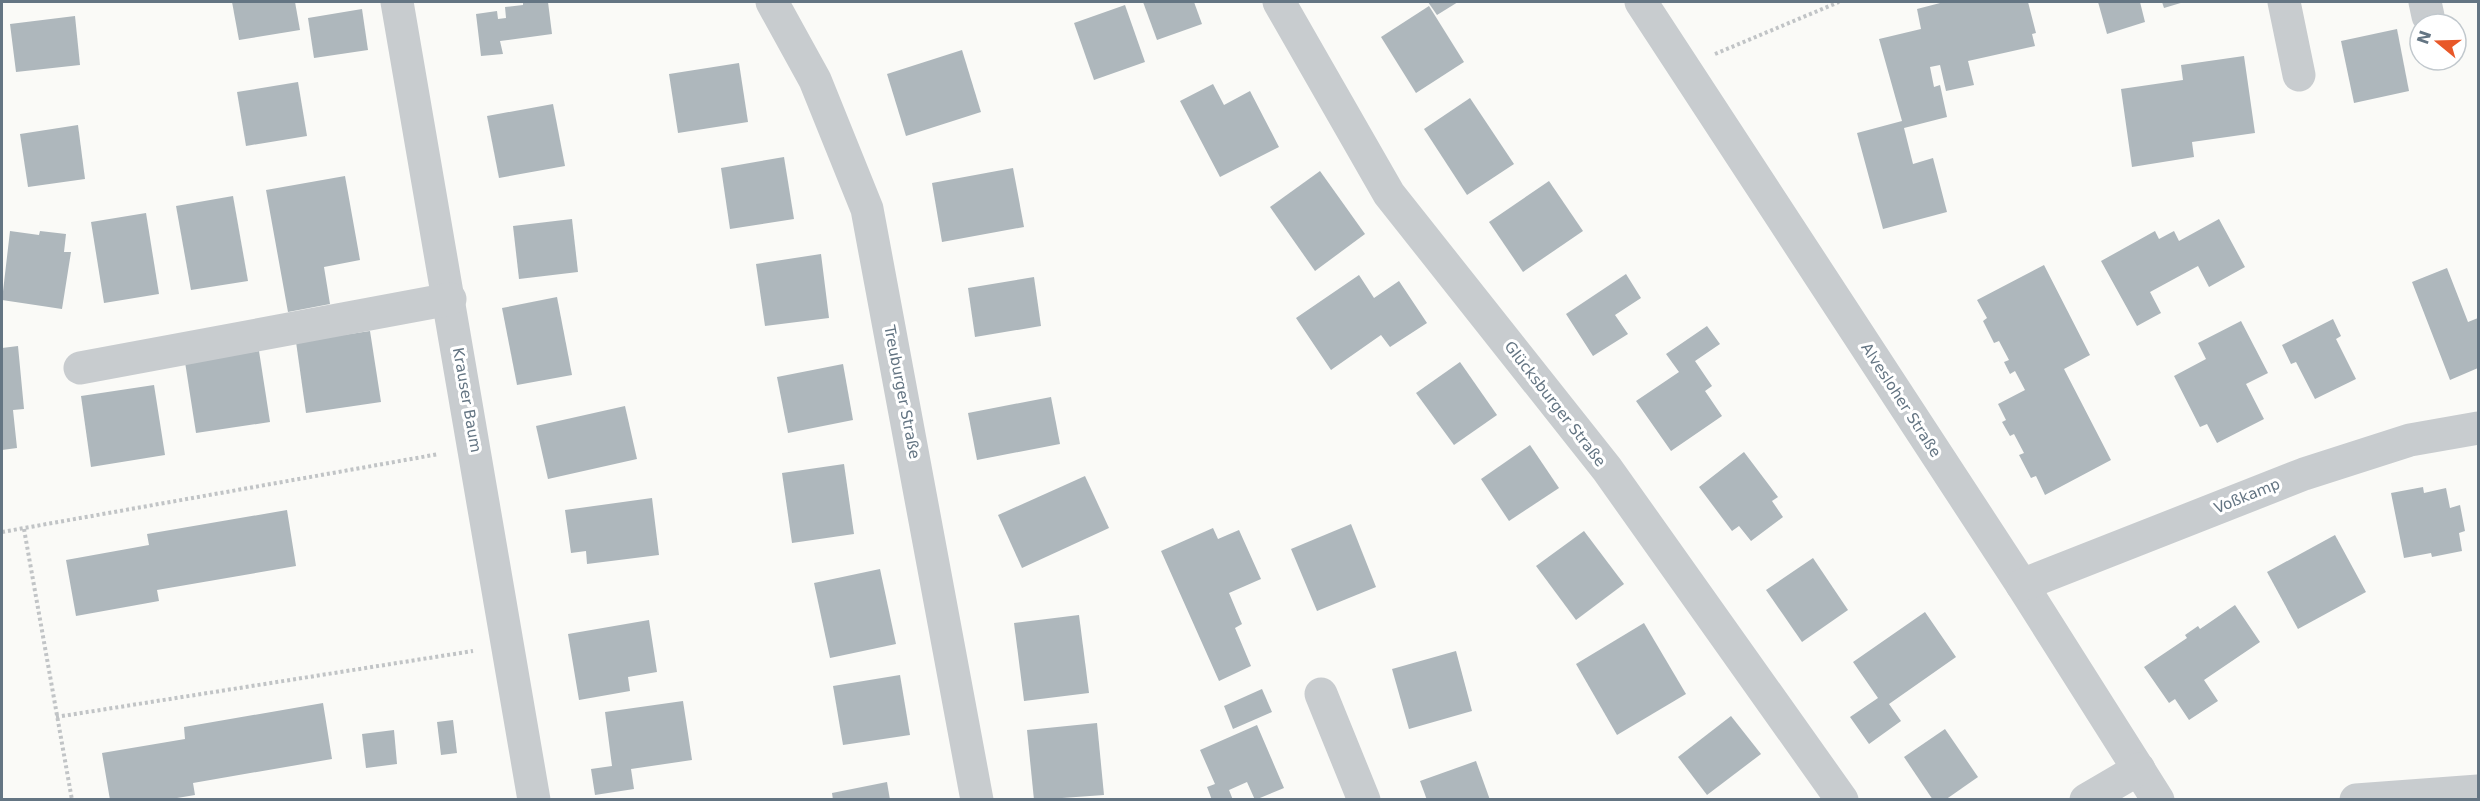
<svg xmlns="http://www.w3.org/2000/svg" width="2480" height="801" viewBox="0 0 2480 801" font-family="'DejaVu Sans',sans-serif">
<rect width="100%" height="100%" fill="#fafaf7"/>
<g fill="#aeb7bc">
<path d="M232,2h63l5,28 -61,10z"/>
<path d="M523,2h25l4,32 -52,7 3,13 -22,2 -5,-42 21,-3 1,8 8,-1 -1,-11 18,-2z"/>
<path d="M1143,2h51l8,22 -45,16z"/>
<path d="M1428,2h30l-21,13z"/>
<path d="M1944,2h84l8,31 -4,1 3,12 -67,15 6,24 -28,6 -6,-26 -10,2 4,20 6,-2 7,32 -43,11 9,36 20,-6 14,54 -64,17 -26,-96 45,-12 -23,-82 42,-10 -4,-20z"/>
<path d="M2098,2h42l5,20 -38,12z"/>
<path d="M2162,2h22l-20,6z"/>
<path d="M1125,5l20,57 -51,18 -20,-57z"/>
<path d="M1429,6l35,56 -48,31 -35,-56z"/>
<path d="M362,9l6,41 -54,8 -6,-40z"/>
<path d="M75,16l5,49 -64,7 -6,-48z"/>
<path d="M2397,29l12,62 -55,12 -13,-62z"/>
<path d="M962,50l19,62 -75,24 -19,-62z"/>
<path d="M2244,56l11,77 -63,9 2,15 -62,10 -11,-78 62,-9 -2,-15z"/>
<path d="M739,63l9,59 -70,11 -9,-59z"/>
<path d="M298,82l9,54 -61,10 -9,-54z"/>
<path d="M1213,84l11,21 26,-14 29,56 -59,30 -40,-76z"/>
<path d="M1470,98l44,66 -47,31 -43,-66z"/>
<path d="M553,104l12,62 -66,12 -12,-62z"/>
<path d="M78,125l7,54 -57,8 -8,-53z"/>
<path d="M784,157l10,62 -64,10 -9,-61z"/>
<path d="M1013,168l11,59 -82,15 -10,-59z"/>
<path d="M1320,171l45,63 -50,37 -45,-64z"/>
<path d="M345,176l15,84 -36,7 6,37 -42,8 -22,-122z"/>
<path d="M1549,181l34,50 -60,41 -34,-50z"/>
<path d="M233,196l15,85 -57,9 -15,-84z"/>
<path d="M146,213l13,81 -55,9 -13,-81z"/>
<path d="M572,219l6,53 -59,7 -6,-53z"/>
<path d="M2219,219l26,48 -36,20 -11,-21 -48,26 11,21 -24,13 -36,-65 54,-30 4,8 15,-8 5,10z"/>
<path d="M10,231l29,4 1,-4 26,3 -2,18h7l-9,57 -60,-9z"/>
<path d="M821,254l8,64 -64,8 -9,-62z"/>
<path d="M2044,265l46,90 -26,14 47,91 -66,35 -9,-19 -5,2 -12,-23 5,-2 -10,-19 -4,2 -8,-14 4,-2 -8,-16 27,-14 -10,-19 -5,3 -6,-12 5,-2 -10,-19 -5,2 -11,-22 4,-3 -10,-18z"/>
<path d="M2447,268l21,54 10,-4v50l-28,12 -38,-98z"/>
<path d="M1626,274l15,24 -26,17 13,19 -35,22 -27,-42z"/>
<path d="M1359,275l15,23 25,-17 28,42 -37,24 -9,-12 -50,35 -35,-52z"/>
<path d="M1034,277l7,49 -66,11 -7,-49z"/>
<path d="M557,297l15,78 -55,10 -15,-77z"/>
<path d="M2333,319l8,17 -5,3 20,40 -41,20 -19,-37 -5,2 -9,-19z"/>
<path d="M2241,321l27,52 -22,11 18,35 -47,24 -10,-19 -7,3 -26,-51 32,-17 -8,-16z"/>
<path d="M1707,326l13,18 -25,17 17,25 -7,5 17,25 -51,35 -35,-50 43,-29 -13,-18z"/>
<path d="M370,331l11,71 -75,11 -10,-71z"/>
<path d="M18,346l6,63 -11,1 4,38 -15,2v-102z"/>
<path d="M259,351l11,71 -74,11 -11,-71z"/>
<path d="M1460,362l37,53 -43,30 -38,-52z"/>
<path d="M843,364l10,56 -65,13 -11,-56z"/>
<path d="M154,385l11,70 -74,12 -10,-71z"/>
<path d="M1051,397l9,47 -83,16 -9,-47z"/>
<path d="M625,406l12,53 -89,20 -12,-53z"/>
<path d="M1530,445l29,43 -50,33 -28,-42z"/>
<path d="M1744,452l34,45 -6,4 11,16 -32,24 -12,-15 -7,5 -33,-44z"/>
<path d="M844,464l10,70 -62,9 -10,-70z"/>
<path d="M1085,476l24,52 -87,40 -24,-53z"/>
<path d="M2423,487l1,6 22,-5 4,20 10,-3 5,26 -6,2 3,18 -30,6 -1,-4 -27,5 -13,-65z"/>
<path d="M652,498l7,57 -72,9 -1,-13 -15,2 -6,-43z"/>
<path d="M287,510l9,56 -139,24 2,11 -83,15 -10,-56 83,-15 -2,-11z"/>
<path d="M1351,524l25,63 -59,24 -26,-62z"/>
<path d="M1213,528l5,11 21,-9 22,49 -32,14 13,31 -7,4 16,38 -32,15 -58,-130z"/>
<path d="M1584,531l40,53 -48,36 -40,-54z"/>
<path d="M2335,535l31,57 -68,37 -31,-57z"/>
<path d="M1813,558l35,52 -46,32 -36,-52z"/>
<path d="M880,569l16,75 -66,14 -16,-75z"/>
<path d="M2235,605l25,37 -56,38 14,21 -29,19 -14,-21 -6,4 -25,-36 43,-29 -2,-3 13,-9 2,3z"/>
<path d="M1925,612l31,45 -67,47 12,17 -32,23 -19,-27 28,-19 -25,-36z"/>
<path d="M1079,615l10,78 -65,8 -10,-78z"/>
<path d="M649,620l8,52 -29,5 2,14 -51,9 -11,-66z"/>
<path d="M1644,623l42,71 -69,41 -41,-71z"/>
<path d="M1456,651l16,60 -63,18 -17,-60z"/>
<path d="M900,675l10,60 -67,10 -10,-59z"/>
<path d="M1262,689l10,23 -39,17 -9,-23z"/>
<path d="M683,701l9,59 -61,9 3,20 -39,6 -4,-26 21,-3 -7,-54z"/>
<path d="M323,703l9,56 -139,24 2,12 -30,5h-55l-8,-47 83,-14 -1,-12z"/>
<path d="M1731,716l30,38 -54,41 -29,-38z"/>
<path d="M453,720l4,33 -16,2 -4,-33z"/>
<path d="M1097,723l7,72 -70,5 -7,-70z"/>
<path d="M1257,725l27,63 -29,12 -8,-18 -18,8 4,10h-21l-5,-13 8,-3 -15,-34z"/>
<path d="M1945,729l33,48 -33,23h-12l-29,-43z"/>
<path d="M394,730l3,34 -31,4 -4,-34z"/>
<path d="M1476,761l14,39h-63l-7,-19z"/>
<path d="M887,782l3,18h-57l-1,-7z"/>
</g>
<g fill="none" stroke-linecap="round" stroke-linejoin="round">
<g stroke="#c1c4c6" stroke-width="4" stroke-dasharray="3 3" stroke-linecap="butt">
<path d="M1715,54l124,-52"/>
<path d="M24,529l48,271"/>
<path d="M2,532l437,-78"/>
<path d="M56,717l417,-66"/>
</g>
<g stroke="#c8cccf" stroke-width="33">
<path d="M397,2l137,798"/>
<path d="M772,2l43,78 52,129 110,591"/>
<path d="M1279,2l110,192 218,275 235,331"/>
<path d="M1641,2l381,583 136,215"/>
<path d="M2284,2l15,73"/>
<path d="M2425,2l3,14"/>
<path d="M80,368l370,-69"/>
<path d="M2022,585l282,-111 106,-34 68,-12"/>
<path d="M1321,694l43,106"/>
<path d="M2086,800l53,-31"/>
<path d="M2356,800l122,-9"/>
</g>
</g>
<g text-anchor="middle" stroke-width="6" stroke-linejoin="round" paint-order="stroke">
<g font-size="15" fill="#647583" stroke="#fff">
<text transform="translate(902 392) rotate(79)" y="5">Treuburger Straße</text>
<text transform="translate(467 400) rotate(80)" y="5">Krauser Baum</text>
<text transform="translate(1901 400) rotate(57)" y="5">Alvesloher Straße</text>
<text transform="translate(1555 404) rotate(52)" y="5">Glücksburger Straße</text>
<text transform="translate(2247 496) rotate(-22)" y="5">Voßkamp</text>
</g>
</g>
<rect width="2480" height="801" fill="none" stroke="#647583" stroke-width="6"/>
<g transform="translate(2438 42) rotate(289)"><circle r="28" fill="#ffffff" stroke="#c1c8cd" stroke-width="1.5"/>
<path d="M0-4.5L10 22L0 15L-10 22Z" fill="#e85829"/>
<text y="-9" font-size="16" font-weight="bold" text-anchor="middle" fill="#647583">N</text>
</g>
</svg>
